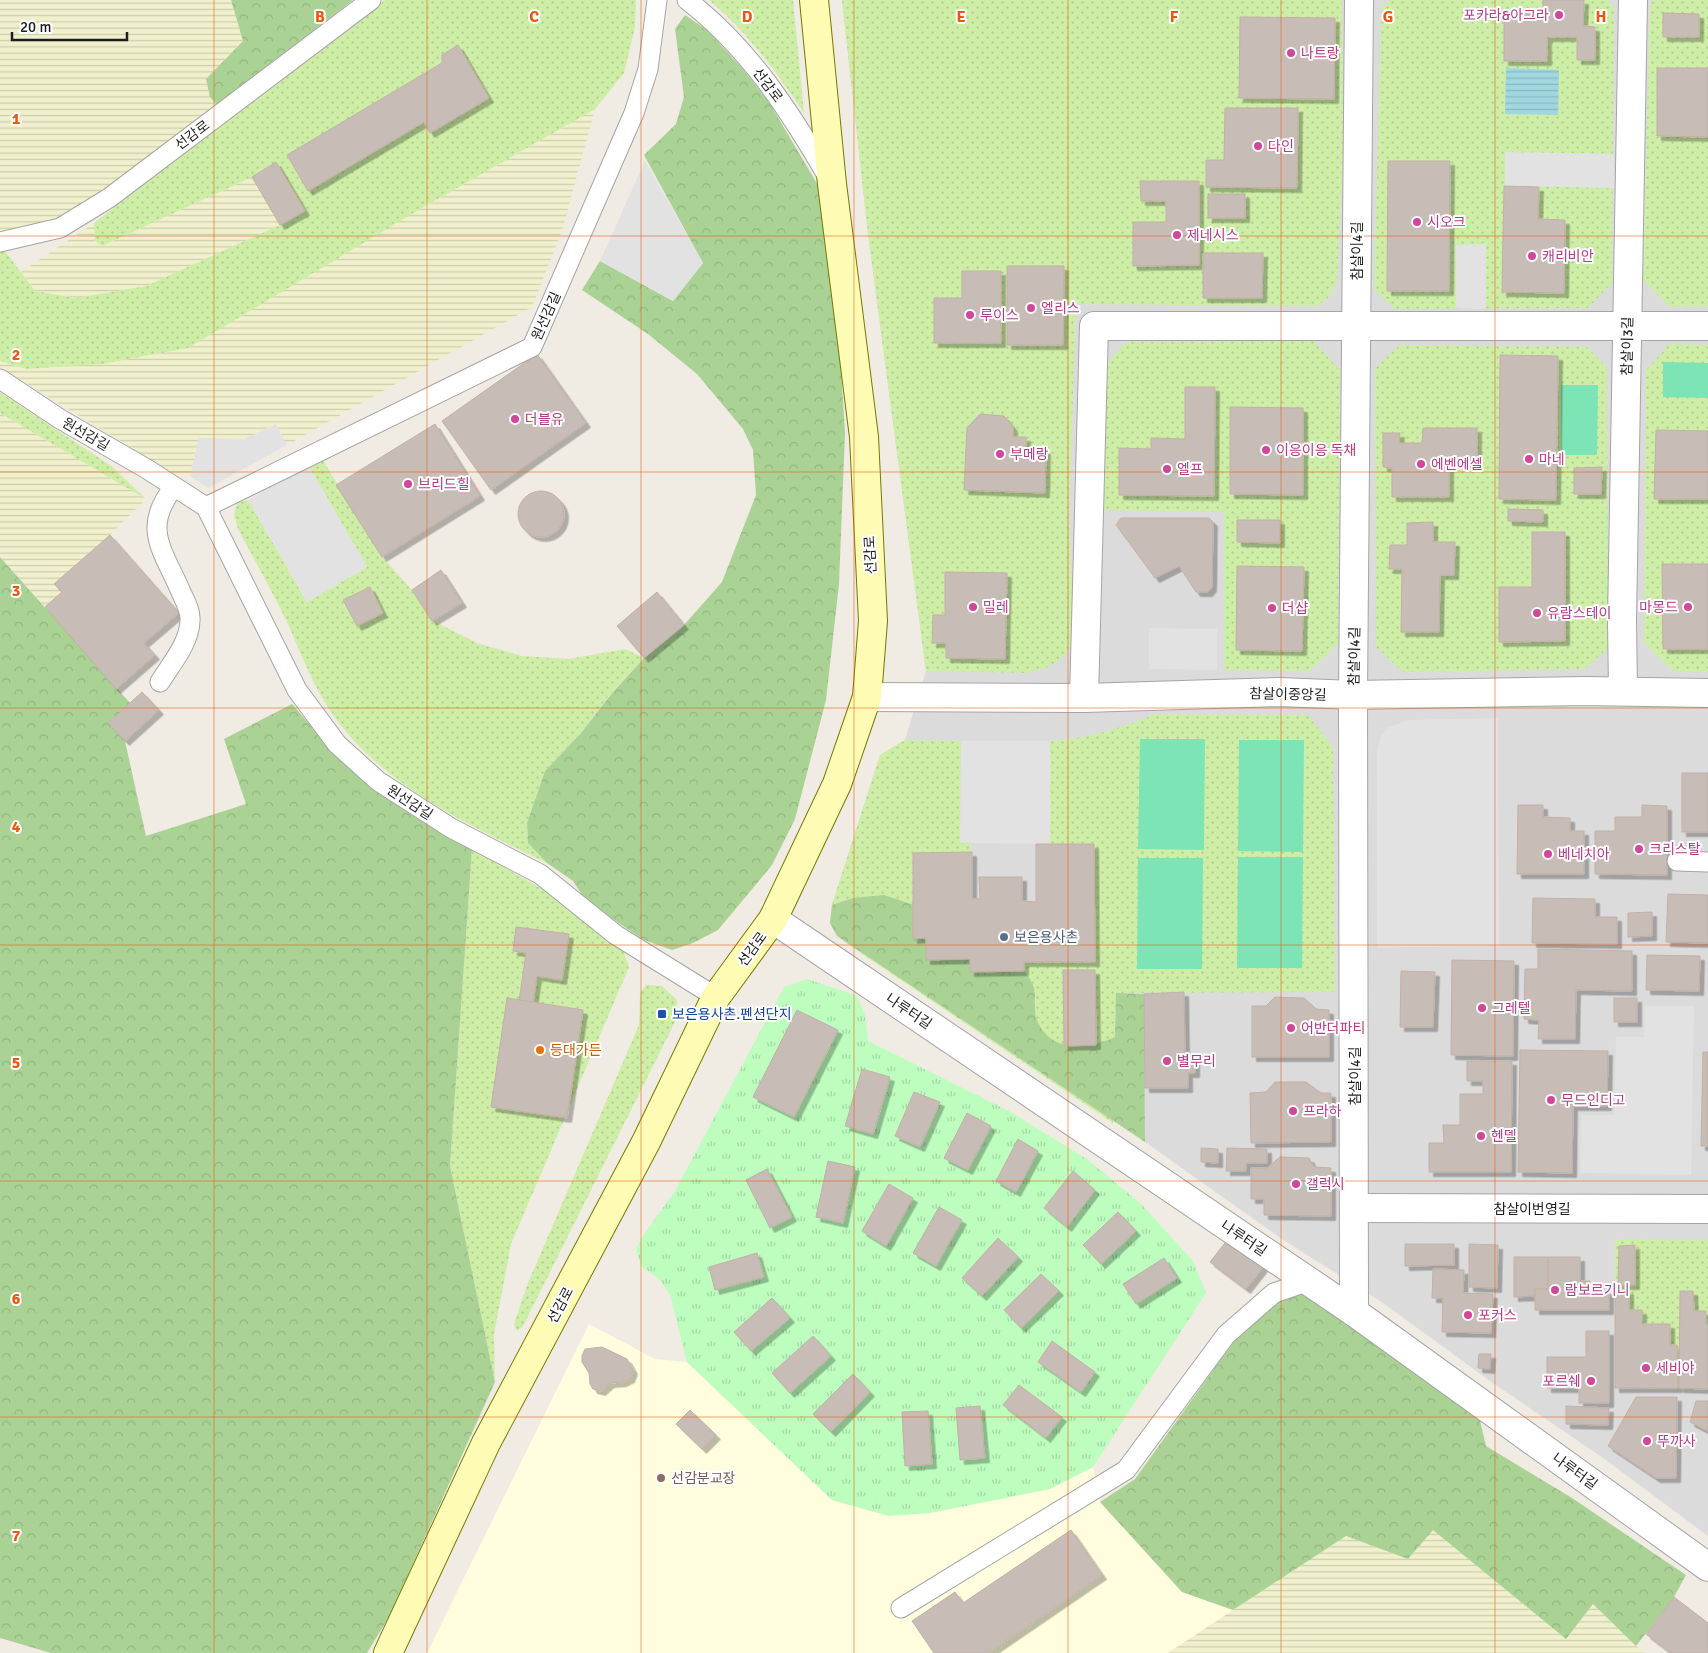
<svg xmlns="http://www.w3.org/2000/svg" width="1708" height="1653" viewBox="0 0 1708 1653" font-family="Signika,'Noto Sans KR',sans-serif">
<defs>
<pattern id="farmland-rules" width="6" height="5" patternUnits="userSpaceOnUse" patternTransform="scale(1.25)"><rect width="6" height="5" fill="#f0f0cd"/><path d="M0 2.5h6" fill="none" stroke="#cdcdb0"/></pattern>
<pattern id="grass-dots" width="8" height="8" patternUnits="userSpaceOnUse" patternTransform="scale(1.25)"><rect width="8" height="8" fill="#ceeda6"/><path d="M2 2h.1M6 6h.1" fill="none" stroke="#b0cb8e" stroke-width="1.8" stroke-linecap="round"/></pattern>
<pattern id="forest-crowns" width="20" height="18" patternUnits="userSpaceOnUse" patternTransform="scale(1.25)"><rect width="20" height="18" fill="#abd295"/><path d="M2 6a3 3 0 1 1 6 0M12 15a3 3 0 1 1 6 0" fill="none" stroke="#93b480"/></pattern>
<pattern id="park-tufts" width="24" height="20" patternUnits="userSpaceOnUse" patternTransform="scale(1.25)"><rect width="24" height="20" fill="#bdfdbe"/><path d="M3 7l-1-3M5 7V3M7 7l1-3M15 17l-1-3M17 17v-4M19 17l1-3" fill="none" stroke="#a2d8a3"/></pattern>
<pattern id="water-rules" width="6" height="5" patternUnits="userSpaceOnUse" patternTransform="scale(1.25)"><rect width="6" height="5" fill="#a1d7e0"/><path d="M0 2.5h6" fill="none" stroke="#8ab8c0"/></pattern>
<filter id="shadow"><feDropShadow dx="4.5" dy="4.5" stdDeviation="0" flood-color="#0004"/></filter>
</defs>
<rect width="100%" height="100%" fill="#f0ebe3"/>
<path fill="#dcdbdb" d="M842,0h866v1536l-102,-76 -116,-79 -107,-78 -104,-66 -134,-95 -308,-206 -7,-13 2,-18 48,-150 25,-15 21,-69 -58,-437z"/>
<path fill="#fffddd" d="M589,1324l66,35 32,3 145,138 57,16 161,-27 43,-22 7,35 82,90 51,18 -65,43h-741z"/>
<g fill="url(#farmland-rules)">
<path d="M0,0h231l12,41 -37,38 4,18 7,8 -24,19 -102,75 -21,13 -23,10 -33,9 -14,1z"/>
<path d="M595,109l-33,122 -30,76 -245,138 -11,-21 -32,15 -45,-1 -9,38 -16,-2 -174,-107v-6l26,8 389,-157z"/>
<path d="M252,177l28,48 -134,61 -69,12 -42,-7 -14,-19 73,-49 1,18 7,5z"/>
<path d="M0,413l146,86 -36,36 -55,49 7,8 -17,15 -45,-50z"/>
<path d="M1433,1530l133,109 27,-35 51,49h-476l178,-117 62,23z"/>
</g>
<g fill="url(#grass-dots)" fill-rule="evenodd">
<path d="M385,0h251l-1,27 -11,46 -29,36 -180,103 -227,136 -86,16 -76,5 -26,-8v-110h5l30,40 42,7 69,-12 134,-61 24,-14 -28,-49 -24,15 -150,69 -7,-5 -1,-18zM458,46l31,52 -58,35 -7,-11 -116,69 -21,-36 155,-92v-8z"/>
<path d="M709,0h84l11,113c-27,-40 -57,-82 -95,-113z"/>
<path d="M842,0h500l1,159 -6,123 -9,16 -11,8 -241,-2 -7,210 5,127 -10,15 -16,11 -21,6 -101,-2 -58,-437z"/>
<path d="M1391,0h216l7,8 -2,275 -24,25 -193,1 -21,-20 7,-271 1,-12z"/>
<path d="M1656,0h52v306l-38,1 -27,-27 7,-277z"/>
<path d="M1314,341l26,30 -2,273 -29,27 -85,-1v-158l-124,-2 1,-140 25,-28z"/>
<path d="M1670,344l38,1v326h-35l-29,-28 2,-273z"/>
<path d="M1400,345l187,2 20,21 1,280 -23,21 -182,3 -27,-25 -1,-279z"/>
<path d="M0,392l111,74 35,33 -146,-86z"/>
<path d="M322,459l60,98 30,33 21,31 44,22 45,13 47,3 56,-10 19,9 -33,35 -30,40 -36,38 -18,53 1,19 19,20c-82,-40 -176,-82 -224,-164 -15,-25 -25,-53 -37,-79 -15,-31 -32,-61 -48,-91l-4,-14 3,-12 11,-3 59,102 60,-35 -59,-102z"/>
<path d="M1156,714l152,1 25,32 2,245 -219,1 -3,130 -261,-176c-19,-14 -23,-18 -20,-42l48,-150 25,-15 56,1 -1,102h11l1,55 64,4v-58h14v-103c41,-3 67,-12 106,-27z"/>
<path d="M472,849l77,44 75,59 5,15 -118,277 -17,90 1,48 -45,-216z"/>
<path d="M646,985l16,1 15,14 -1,20 -153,306 -6,5 -3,-7 14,-41 111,-258 1,-32z"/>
<path d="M1615,1239l93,1v149l-93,-1z"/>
</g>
<g fill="url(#forest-crowns)">
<path d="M231,0h122l-136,105 -7,-8 -4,-18 37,-38z"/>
<path d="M685,15l22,15 36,39 27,35 49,83 19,135 7,111 -6,151 -13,116 -31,119 -23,46 -54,65 -25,13 -21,7 -28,-10 -58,-39 -13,-20 -26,-18 -19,-20 -1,-20 18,-52 36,-38 31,-40 32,-35 40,-33 38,-43 34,-87 -3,-45 -10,-21 -46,-55 -49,-40 -66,-44 18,-29 73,40 30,-38 -59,-108 32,-31 8,-27 -9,-68z"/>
<path d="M0,557l130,146 -22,20 17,18 21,95 100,-32 -22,-65 68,-35 47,55 64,50 69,40 -22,317 45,216 -106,235 -22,36h-316l-51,-15z"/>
<path d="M884,895l30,10v34l12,-1v22l44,-1v13l54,-1c11,14 11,17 11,35 0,4 0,9 1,12 14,36 50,32 79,19l1,-44 28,1 1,148 -308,-206 -7,-13 2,-18 21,-7z"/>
<path d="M1307,1292l171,120 8,34 86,52 114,77 -12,22 -38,49 -43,-42 -27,35 -133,-109 -25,29 -62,-23 -113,74 -51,-18 -82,-90 35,-23 99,-138 42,-41z"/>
</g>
<path fill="url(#park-tufts)" d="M807,979l50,17 8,19 3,26 141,70 79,49 53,44 52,57 13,32 -113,174 -43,22 -120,24 -41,3 -57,-16 -145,-138 -17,-67 -11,-16 -18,-13 -5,-18 9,-15 30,-42 109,-204z"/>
<g fill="#7ce4b5">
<path d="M1663,362l45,1v35l-45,-1z"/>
<path d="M1561,385h37l-1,70h-36z"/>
<path d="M1140,739h65l-1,111 -66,-1z"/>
<path d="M1239,740h65l-1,112 -65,-1z"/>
<path d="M1238,857h65l-1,111h-65z"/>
<path d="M1138,858h65l-1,111h-65z"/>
</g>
<g fill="#e2e2e2">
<path d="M1505,152l109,2v34l-109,-2z"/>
<path d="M645,161l58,102 -30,38 -73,-40z"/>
<path d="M1486,244v65l-30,-1v-63z"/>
<path d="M276,424l11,21 -79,43 -18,-12 9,-38 45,1z"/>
<path d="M308,465l59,102 -60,35 -59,-102z"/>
<path d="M1149,628l68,1v41l-68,-1z"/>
<path d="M1498,718l1,227 -122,3v-196l4,-16 8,-9 20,-7z"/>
<path d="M961,741h89v103l-90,-1z"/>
<path d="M1645,1006h49l-3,169 -111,-2 1,-58h33l2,-78h28z"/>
</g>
<path fill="url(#water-rules)" d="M1506,68l53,2 -1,45 -53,-1z"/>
<g fill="#c8bdb6" stroke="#c2b0a5" filter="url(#shadow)">
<path d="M1543,0h41l-1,26 12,1v33h-18v-23h-30v24h-43v-49h39z"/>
<path d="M1663,13l36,1v23h-36z"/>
<path d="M1240,17l95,1 -1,81 -95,-1z"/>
<path d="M458,45l31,53 -59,35 -6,-11 -116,69 -21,-36 155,-92v-8z"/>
<path d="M1657,68h51v69l-51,-1z"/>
<path d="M1225,108h73l-1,80 -91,-1v-27h18z"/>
<path d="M1388,161h62l-1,130h-62z"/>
<path d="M276,162l29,49 -25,14 -28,-48z"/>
<path d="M1140,181h59v84l-66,1v-44h33v-21h-25z"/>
<path d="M1504,186l35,1 -1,32 27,1 -1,73 -62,-1z"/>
<rect x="1208" y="194" width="37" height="24"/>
<path d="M1203,253h60l-1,45h-59z"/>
<path d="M1007,266h57l-1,79h-56z"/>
<path d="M962,271h39v72h-67v-45h28z"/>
<path d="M537,354l49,69 -95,67 -49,-69z"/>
<path d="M1500,355l58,1 -2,144 -57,-1z"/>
<path d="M1185,387h30l-1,109 -95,-1v-47l32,1v-11l34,1z"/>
<path d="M1230,407l73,1v87l-73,-1z"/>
<path d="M980,414l24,2 9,11v10h13v12l20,1 -1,43 -81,-3 3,-62z"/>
<path d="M435,424l45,72 -98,61 -46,-72z"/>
<path d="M1423,428h54v35h-28v34h-57v-29l-9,-1v-34h17l-1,10h23z"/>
<path d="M1656,430l52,1v68h-54z"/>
<path d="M1602,467l-1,27h-27v-26z"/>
<circle cx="541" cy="514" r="23"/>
<path d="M1508,509l35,1v12l-35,-1z"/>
<path d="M1121,518h88l4,4 -1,65 -4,5h-12l-17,-26 -24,12 -39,-53z"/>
<path d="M1237,520h43v23l-43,-1z"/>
<path d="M1433,522v20h22l-1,33h-14l-1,57h-38l1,-63h-13l1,-24h17v-22z"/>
<path d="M1532,532h33v109l-66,1v-55h33z"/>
<path d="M110,535l69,78 -35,30 11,12 -39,34 -71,-82 17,-15 -8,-8z"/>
<path d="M1662,564h46v85h-45z"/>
<path d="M1237,566l67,1 -2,84 -66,-1z"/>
<path d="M441,570l21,33 -30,18 -20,-31z"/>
<path d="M945,572l62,1 -2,86 -59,-1v-15h-14l1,-28h12z"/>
<path d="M370,587l13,26 -26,13 -14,-26z"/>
<path d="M657,592l27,33 -40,33 -27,-32z"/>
<path d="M142,692l17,18 -34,31 -17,-18z"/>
<rect x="1682" y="773" width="26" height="59"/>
<path d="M1518,805h25v12l27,1v13h14v43h-67z"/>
<path d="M1642,805l25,1v69l-72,-1v-43h20v-14h27z"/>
<path d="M1036,844h58l1,118h-71v9l-54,1v-13l-44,1v-22l-13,1v-86l59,-1v47h8l-1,-22h43v24l14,1z"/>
<path d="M1668,894l40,1v48l-42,-1z"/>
<path d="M1533,898l62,1v18h22v27l-85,-1z"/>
<path d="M1652,912v24l-24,1v-24z"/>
<path d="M516,927l53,7 -7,46 -25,-4 -4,27 -14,-2 7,-48 -13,-2z"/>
<path d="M1538,949l94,2v40l-56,-1 -1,49h-37l1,-19 -15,-1 1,-50h13z"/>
<path d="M1647,955l53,1 -1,35 -53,-1z"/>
<path d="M1452,960l62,1 -1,95 -62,-1z"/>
<path d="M1063,970h32l1,75 -32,1z"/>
<path d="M1401,971l34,1 -2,55h-33z"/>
<path d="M1184,992l1,62h10v19h-7v15h-43l-1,-94z"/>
<path d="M1275,997l29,1 12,11 13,1v47h-77v-51h14z"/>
<path d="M507,998l76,12 -16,108 -76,-11z"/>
<rect x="1614" y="998" width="23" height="24"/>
<path d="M797,1010l41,20 -44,87 -41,-20z"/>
<path d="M1520,1050l88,1 -1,55h-34l-1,67 -54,-1z"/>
<path d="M1703,1052h5v94h-7z"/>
<path d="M1467,1061h45l-1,111h-82v-29h15l-1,-18h17v-31h23v-13h-16z"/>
<path d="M862,1069l28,8 -17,57 -28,-8z"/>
<path d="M1275,1082h31l15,11h10v49l-80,1 -1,-50 16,-1z"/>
<path d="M914,1092l26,10 -20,45 -25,-11z"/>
<path d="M967,1113l24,13 -23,44 -24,-12z"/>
<path d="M1018,1139l20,12 -22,41 -20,-11z"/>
<path d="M1201,1148l17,1v14l-17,-1z"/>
<path d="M1227,1148l40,1v14h-21v8h-20z"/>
<path d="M1280,1157l29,1 5,9 17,1v48l-67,-1v-16h-13v-31h16z"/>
<path d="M828,1161l27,6 -12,56 -27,-6z"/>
<path d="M767,1169l25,48 -22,11 -24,-48z"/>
<path d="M1073,1171l22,19 -28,37 -23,-19z"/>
<path d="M889,1184l24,14 -27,48 -24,-15z"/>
<path d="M939,1207l23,13 -26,46 -23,-13z"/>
<path d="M1118,1212l18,19 -35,33 -18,-19z"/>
<path d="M998,1238l20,19 -36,39 -20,-18z"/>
<path d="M1229,1238l35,28 -18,23 -36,-27z"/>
<path d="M1405,1244h49v21l-49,1z"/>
<path d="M1469,1244l29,1 -1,43 -28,-1z"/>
<path d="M1635,1245v40h-17l1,-39z"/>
<path d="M757,1253l7,24 -49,13 -6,-23z"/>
<path d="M1514,1257h34v32h-13l-1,7 -20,1z"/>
<path d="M1548,1257h32v24h10v9h19v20h-74v-21h13z"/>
<path d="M1164,1258l13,20 -41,26 -13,-20z"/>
<path d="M1433,1269l31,1 -1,23 30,1 -2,39 -49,-1 1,-34h-11z"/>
<path d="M1041,1274l18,17 -38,37 -17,-18z"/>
<path d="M1615,1290h14v20h13v14h28v21h7l1,43h-63z"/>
<path d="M1680,1291h13l1,20h12v14h2v64l-29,-1z"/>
<path d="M772,1298l18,20 -39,33 -17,-19z"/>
<path d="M1586,1331h23v72h-30v-15h-32v-31h39z"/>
<path d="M813,1336l18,20 -41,37 -18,-20z"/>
<path d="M1052,1341l43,31 -14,20 -43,-30z"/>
<path d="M602,1347l25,12 6,11 -3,8 -8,4 -12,1 -9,8 -8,-2 -3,-5 -1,-11 -7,-11v-6l3,-7z"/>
<path d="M1479,1354h12l-1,15 -12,-1z"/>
<path d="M853,1374l17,18 -39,40 -18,-18z"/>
<path d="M1019,1385l43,32 -16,21 -43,-33z"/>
<path d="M1636,1397h41l-1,81h-20l-48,-32z"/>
<path d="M1696,1401h12v30l-18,-9z"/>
<path d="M980,1406l5,52 -25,2 -4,-52z"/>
<path d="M1566,1406l43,2 -1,17 -42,-1z"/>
<path d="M690,1410l26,25 -14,14 -26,-25z"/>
<path d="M928,1411l4,53 -27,2 -3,-54z"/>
<path d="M1071,1530l31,45 -114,78h-54l-22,-32 43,-29 8,11z"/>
<path d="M1674,1597l34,26v30h-37l-25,-19z"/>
</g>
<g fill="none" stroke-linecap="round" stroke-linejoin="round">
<g stroke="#a5a5a5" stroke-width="21">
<g id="lane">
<path d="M687,0c61,47 103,111 141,177"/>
<path d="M0,242l60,-14 49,-30 262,-198"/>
<path d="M0,379l60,40 87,50 59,38 91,183 40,54 41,37 73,47 89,46 76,61 100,62"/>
<path d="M206,507l326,-160 102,-234 14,-44 9,-69"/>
<path d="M160,682c11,-18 29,-38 30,-61 1,-10 -5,-20 -9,-29 -18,-42 -40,-64 -7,-105"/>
<path d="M1677,861l31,1"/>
<path d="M901,1608l225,-138 100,-135 48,-42 35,-12"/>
</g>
</g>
<g stroke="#a5a5a5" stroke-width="30">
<g id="street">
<path d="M1623,691l-1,-71 11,-620"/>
<path d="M867,697l217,1 195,-6 74,3 233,-4 122,2"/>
<path d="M1084,698l10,-372h614"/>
<path d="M773,919l581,393 354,255"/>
<path d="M1356,1208l352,1"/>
<path d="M1354,1312l-1,-617 6,-695"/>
</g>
</g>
<g stroke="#767a00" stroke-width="30">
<path id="secondary" d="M388,1653l98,-210 160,-301 70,-145 57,-78 64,-135 30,-87 6,-76 -9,-184 -32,-253 -18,-184"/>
</g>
<use href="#lane" stroke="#fff" stroke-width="19"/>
<use href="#street" stroke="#fff" stroke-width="28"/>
<use href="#secondary" stroke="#fefcb4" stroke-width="28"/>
</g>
<path fill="none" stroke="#e8590c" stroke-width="1" stroke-opacity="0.55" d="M214,0v1653M427,0v1653M641,0v1653M854,0v1653M1068,0v1653M1281,0v1653M1495,0v1653M0,236h1708M0,472h1708M0,708h1708M0,945h1708M0,1181h1708M0,1417h1708"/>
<g fill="#d1479c" stroke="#fff" stroke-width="2">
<circle cx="1559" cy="15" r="5"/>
<circle cx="1291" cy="53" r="5"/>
<circle cx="1258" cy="146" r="5"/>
<circle cx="1417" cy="222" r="5"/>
<circle cx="1177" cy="235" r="5"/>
<circle cx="1532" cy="256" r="5"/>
<circle cx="1031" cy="308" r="5"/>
<circle cx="970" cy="315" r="5"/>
<circle cx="515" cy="419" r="5"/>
<circle cx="1266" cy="450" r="5"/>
<circle cx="1000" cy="454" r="5"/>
<circle cx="1529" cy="459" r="5"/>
<circle cx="1421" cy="464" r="5"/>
<circle cx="1167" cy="469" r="5"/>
<circle cx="408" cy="484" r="5"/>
<circle cx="973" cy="607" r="5"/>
<circle cx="1688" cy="607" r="5"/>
<circle cx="1272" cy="608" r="5"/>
<circle cx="1537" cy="613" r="5"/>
<circle cx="1639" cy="849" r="5"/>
<circle cx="1548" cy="854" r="5"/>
<circle cx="1482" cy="1008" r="5"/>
<circle cx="1291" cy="1028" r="5"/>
<circle cx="1167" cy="1061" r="5"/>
<circle cx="1551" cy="1100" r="5"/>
<circle cx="1293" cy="1111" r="5"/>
<circle cx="1481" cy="1136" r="5"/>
<circle cx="1296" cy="1184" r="5"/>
<circle cx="1555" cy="1290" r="5"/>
<circle cx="1468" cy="1315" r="5"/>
<circle cx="1646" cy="1368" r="5"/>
<circle cx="1591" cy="1381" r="5"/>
<circle cx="1647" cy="1441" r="5"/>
</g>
<circle fill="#5c6f8a" stroke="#fff" stroke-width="2" cx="1004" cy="937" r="5"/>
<rect fill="#1a4fb4" stroke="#fff" stroke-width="2" x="657" y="1009" width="10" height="10" rx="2.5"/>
<circle fill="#e8710a" stroke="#fff" stroke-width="2" cx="540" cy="1050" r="5"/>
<circle fill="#8d6e63" stroke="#fff" stroke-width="2" cx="661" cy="1478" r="5"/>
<g text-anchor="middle" stroke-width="4" stroke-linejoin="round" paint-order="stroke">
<g font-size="14" fill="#b23c85" stroke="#fff" text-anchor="start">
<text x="1549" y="20" text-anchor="end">포카라&amp;아그라</text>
<text x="1301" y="58">나트랑</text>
<text x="1268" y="151">다인</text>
<text x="1427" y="227">시오크</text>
<text x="1187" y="240">제네시스</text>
<text x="1542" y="261">캐리비안</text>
<text x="1041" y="313">엘리스</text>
<text x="980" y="320">루이스</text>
<text x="525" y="424">더블유</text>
<text x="1276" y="455">이응이응 독채</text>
<text x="1010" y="459">부메랑</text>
<text x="1539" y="464">마네</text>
<text x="1431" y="469">에벤에셀</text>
<text x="1177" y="474">엘프</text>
<text x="418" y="489">브리드힐</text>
<text x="983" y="612">밀레</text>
<text x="1678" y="612" text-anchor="end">마몽드</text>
<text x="1282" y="613">더샵</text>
<text x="1547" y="618">유람스테이</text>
<text x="1649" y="854">크리스탈</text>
<text x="1558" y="859">베네치아</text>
<text x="1492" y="1013">그레텔</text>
<text x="1301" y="1033">어반더파티</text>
<text x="1177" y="1066">별무리</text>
<text x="1561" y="1105">무드인디고</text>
<text x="1303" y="1116">프라하</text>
<text x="1491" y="1141">헨델</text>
<text x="1306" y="1189">갤럭시</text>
<text x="1565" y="1295">람보르기니</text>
<text x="1478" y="1320">포커스</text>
<text x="1656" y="1373">세비야</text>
<text x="1581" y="1386" text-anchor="end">포르쉐</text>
<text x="1657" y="1446">뚜까사</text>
</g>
<g font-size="14" fill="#1e1e1e" stroke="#fff">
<text transform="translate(768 85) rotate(52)" y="5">선감로</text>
<text transform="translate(192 135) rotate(-37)" y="5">선감로</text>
<text transform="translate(1357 251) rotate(-90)" y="5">참살이4길</text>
<text transform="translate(546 316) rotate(-66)" y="5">원선감길</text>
<text transform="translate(1627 346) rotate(-89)" y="5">참살이3길</text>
<text transform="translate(86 434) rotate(30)" y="5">원선감길</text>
<text transform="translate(870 555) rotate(-93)" y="5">선감로</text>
<text transform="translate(1354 656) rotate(-89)" y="5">참살이4길</text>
<text transform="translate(1288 694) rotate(1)" y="5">참살이중앙길</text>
<text transform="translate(410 802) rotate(33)" y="5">원선감길</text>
<text transform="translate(752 949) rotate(-54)" y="5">선감로</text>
<text transform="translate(909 1011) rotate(34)" y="5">나루터길</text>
<text transform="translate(1355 1076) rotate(-90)" y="5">참살이4길</text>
<text x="1532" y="1214">참살이번영길</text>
<text transform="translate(1244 1238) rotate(34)" y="5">나루터길</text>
<text transform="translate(560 1305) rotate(-62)" y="5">선감로</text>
<text transform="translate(1575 1471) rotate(36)" y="5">나루터길</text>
</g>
<g font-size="14" fill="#4e5e75" stroke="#fff" text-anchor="start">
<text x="1014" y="942">보은용사촌</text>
</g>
<g font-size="14" fill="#164399" stroke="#fff" text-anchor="start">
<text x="672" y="1019">보은용사촌.펜션단지</text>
</g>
<g font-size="14" fill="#c56008" stroke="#fff" text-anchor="start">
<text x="550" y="1055">등대가든</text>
</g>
<g font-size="14" fill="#785e54" stroke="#fff" text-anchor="start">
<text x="671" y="1483">선감분교장</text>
</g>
</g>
<g font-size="16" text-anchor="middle" font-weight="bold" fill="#e8590c" stroke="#fff" stroke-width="4" stroke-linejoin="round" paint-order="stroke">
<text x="320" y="22">B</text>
<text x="534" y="22">C</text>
<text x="747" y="22">D</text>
<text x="961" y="22">E</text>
<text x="1174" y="22">F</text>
<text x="1388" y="22">G</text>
<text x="1601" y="22">H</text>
<text x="16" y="124">1</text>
<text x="16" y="360">2</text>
<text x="16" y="596">3</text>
<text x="16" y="832">4</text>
<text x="16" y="1068">5</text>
<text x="16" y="1304">6</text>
<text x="16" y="1541">7</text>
</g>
<path d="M12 32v8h115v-8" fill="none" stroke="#1e1e1e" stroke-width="2.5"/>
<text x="20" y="32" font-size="15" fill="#1e1e1e" stroke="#ffffff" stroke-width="4" paint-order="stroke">20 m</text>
</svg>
